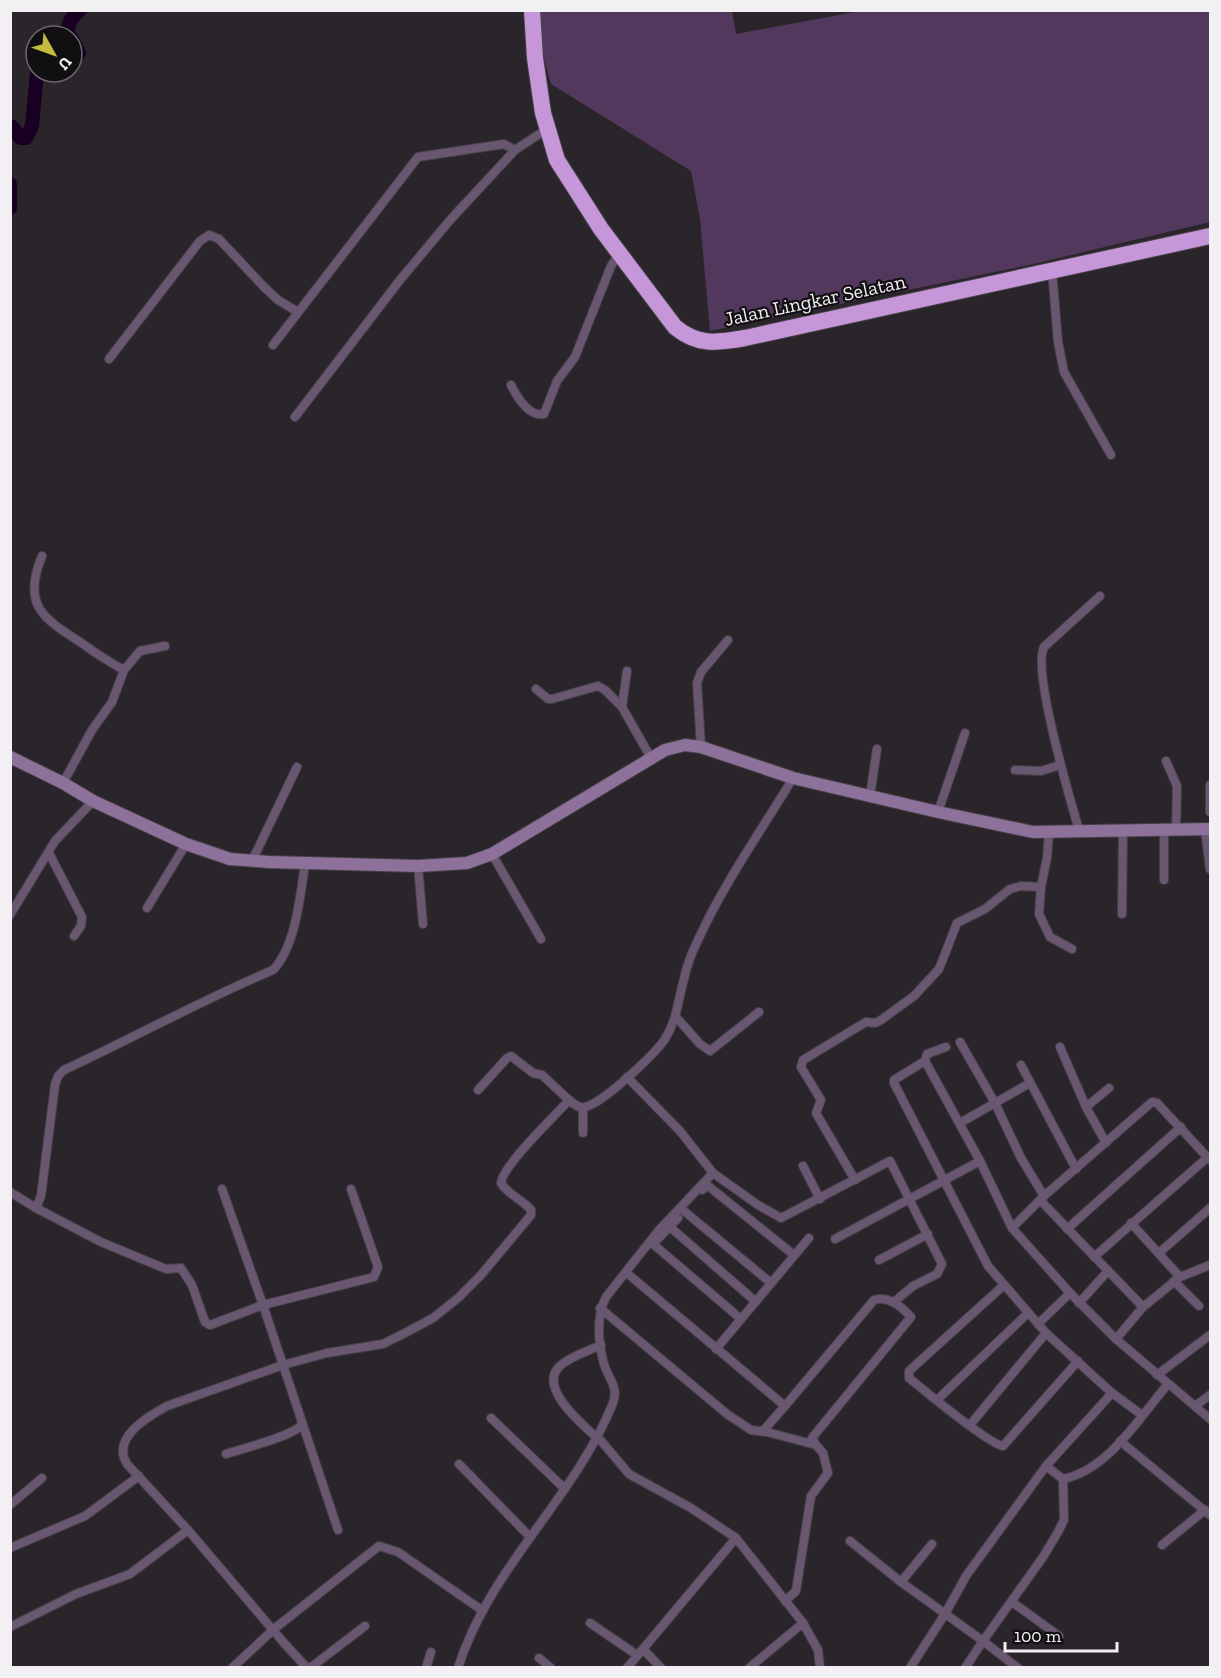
<svg xmlns="http://www.w3.org/2000/svg" width="1221" height="1678" viewBox="0 0 1221 1678" font-family="'Zilla Slab',serif">
<rect width="100%" height="100%" fill="#2a252b"/>
<path fill="#52385c" d="M540,11h192l4,23 124,-23h350v211l-181,43 -319,66 -10,-112 -9,-48 -140,-87 -10,-36z"/>
<g fill="none" stroke-linecap="round" stroke-linejoin="round">
<g stroke="#190023" stroke-width="14">
<path d="M69,36c-3,-11 2,-19 11,-26"/>
<path d="M72,39l7,14 -7,8"/>
<path d="M10,126c6,1 6,9 11,12h5l6,-12 5,-54"/>
<path d="M10,184v24"/>
</g>
<g stroke="#464147" stroke-width="10">
<g id="street">
<path d="M1052,270l6,72 6,30 47,83"/>
<path d="M273,345l145,-188 86,-13 11,6"/>
<path d="M109,359l91,-118 9,-6 10,4 45,48 14,13 20,12"/>
<path d="M511,385c6,12 18,32 33,29l13,-33 18,-24 36,-91 8,-12"/>
<path d="M295,417l105,-137 51,-61 64,-69 32,-21"/>
<path d="M42,556c-20,48 0,62 38,86 14,10 29,20 44,28l-12,32 -20,28 -29,53"/>
<path d="M124,670l16,-19 25,-5"/>
<path d="M627,671l-5,36 29,51"/>
<path d="M536,689l12,10h4l46,-13 7,4 17,17"/>
<path d="M701,747l-4,-64 4,-11 27,-32"/>
<path d="M1166,761l11,25 -1,44"/>
<path d="M1015,770l26,1 19,-6"/>
<path d="M1210,785v27"/>
<path d="M870,796l7,-47"/>
<path d="M938,812l27,-79"/>
<path d="M1079,830c-9,-31 -47,-159 -35,-183l56,-51"/>
<path d="M1164,830v50"/>
<path d="M1205,830l5,39"/>
<path d="M49,853l33,64 -1,9 -7,10"/>
<path d="M492,854l49,85"/>
<path d="M252,861l45,-94"/>
<path d="M418,866l5,58"/>
<path d="M1041,887l-2,27 11,23 22,12"/>
<path d="M147,908l39,-64"/>
<path d="M1122,914l1,-84"/>
<path d="M10,915l45,-74 38,-40"/>
<path d="M676,1017l24,27 10,7 49,-39"/>
<path d="M960,1042l35,61 35,-20"/>
<path d="M1060,1047l26,60 20,36"/>
<path d="M925,1061l2,-7 19,-7"/>
<path d="M1021,1065l55,104"/>
<path d="M627,1077l53,54 33,42 45,32 23,13 109,-57 52,103 -5,10 -24,12 -19,16"/>
<path d="M478,1090l29,-32 4,-2 22,17 9,2 27,25"/>
<path d="M1086,1107l23,-19"/>
<path d="M960,1123l35,-20 26,55 23,38"/>
<path d="M583,1133v-25"/>
<path d="M803,1166l17,33"/>
<path d="M855,1180l-39,-67 5,-13 -20,-33 2,-7 63,-38 9,1 6,-3 33,-24 25,-27 18,-46 28,-14 25,-20 11,-3 20,1 6,-29 2,-26"/>
<path d="M222,1189l42,119 74,222"/>
<path d="M702,1190l5,-5 87,70"/>
<path d="M10,1192l26,16 65,34 65,27 15,-1 11,17 13,37 5,3 53,-20 111,-28 4,-10 -27,-78"/>
<path d="M1040,1200l103,107 -27,32"/>
<path d="M36,1208l5,-12 14,-111 3,-9 6,-6c71,-33 138,-70 209,-100 23,-24 27,-74 32,-106"/>
<path d="M684,1211l87,72"/>
<path d="M1131,1223l49,54"/>
<path d="M670,1227l85,74"/>
<path d="M1012,1228l32,-32 108,-94 5,1 53,57"/>
<path d="M1067,1229l114,-102"/>
<path d="M835,1239l145,-78"/>
<path d="M656,1241l22,-23"/>
<path d="M653,1244l88,75"/>
<path d="M1159,1253l51,-45"/>
<path d="M1094,1257l114,-100"/>
<path d="M879,1260l49,-26"/>
<path d="M628,1274l157,132 -22,25"/>
<path d="M1174,1281l25,25"/>
<path d="M1004,1285l-95,86v7c16,13 78,65 94,68l75,-85"/>
<path d="M1079,1303l29,-32"/>
<path d="M1143,1307l37,-30 30,-12"/>
<path d="M600,1308l127,106 24,16 16,2 49,13 7,8 5,20 -17,23 -15,95 -11,10"/>
<path d="M1038,1324l32,-31"/>
<path d="M716,1349l93,-111"/>
<path d="M1157,1375l53,-40"/>
<path d="M937,1400l91,-87"/>
<path d="M785,1406l89,-106c15,-4 27,6 37,17l-99,121 4,7"/>
<path d="M1195,1406l15,-11"/>
<path d="M1142,1415l-30,-22 -66,-60 -58,-67 -94,-183v-3l31,-19 55,100 32,67 58,65 46,46 94,80"/>
<path d="M491,1418l74,71"/>
<path d="M970,1425l76,-92"/>
<path d="M597,1436l32,38 62,34 45,30 67,85 15,27 2,18"/>
<path d="M596,1437c-14,-13 -59,-50 -36,-71 10,-10 29,-15 41,-21"/>
<path d="M1120,1441l90,74"/>
<path d="M226,1454c15,-5 68,-18 75,-29"/>
<path d="M459,1464l71,73"/>
<path d="M1046,1466l17,13"/>
<path d="M10,1505l32,-27"/>
<path d="M850,1541l51,41 82,59 60,-84 15,-25 6,-12 -1,-41c45,-9 76,-61 105,-95"/>
<path d="M1162,1545l43,-35"/>
<path d="M10,1548l75,-32 54,-40"/>
<path d="M901,1582l31,-38"/>
<path d="M1012,1602l47,34"/>
<path d="M590,1623l47,32"/>
<path d="M10,1627l66,-33 54,-20 58,-44"/>
<path d="M643,1649l18,19"/>
<path d="M539,1658l12,10"/>
<path d="M232,1668l42,-39 105,-83 19,6 85,59"/>
<path d="M307,1668l-23,-25 -96,-113 -61,-66c-16,-26 20,-47 40,-58l116,-41 44,-12 56,-9 24,-12 26,-14 25,-20 23,-23 50,-60v-5c-9,-11 -23,-15 -30,-27 2,-18 53,-66 68,-83 5,4 10,9 16,7 18,-4 69,-52 80,-68 12,-19 13,-39 19,-60 3,-14 8,-27 14,-39 26,-57 63,-109 95,-162"/>
<path d="M310,1668l55,-42"/>
<path d="M426,1668l5,-16"/>
<path d="M458,1668c31,-100 117,-170 155,-265 6,-16 -5,-25 -9,-39 -6,-21 -8,-48 2,-67l53,-67 54,-57"/>
<path d="M627,1668l109,-130"/>
<path d="M749,1668l54,-45"/>
<path d="M910,1668l35,-54 21,-38 80,-110 66,-73"/>
<path d="M965,1668l18,-27 35,27"/>
</g>
</g>
<g stroke="#464147" stroke-width="14">
<path id="secondary" d="M10,757l53,26 30,18 93,43 44,15 39,3 149,4 49,-3 25,-9 173,-104 20,-5 16,2 92,31 145,34 95,20 177,-3"/>
</g>
<g stroke="#464147" stroke-width="18">
<path id="highway" d="M532,10l3,48 8,55 14,47 44,69 74,98c23,19 42,16 70,11l465,-102"/>
</g>
<use href="#street" stroke="#695771" stroke-width="8"/>
<use href="#secondary" stroke="#8e719a" stroke-width="12"/>
<use href="#highway" stroke="#c597d8" stroke-width="16"/>
</g>
<g text-anchor="middle" stroke-width="4.5" stroke-linejoin="round" paint-order="stroke">
<g font-size="20" fill="#f3f0f4" stroke="#110f12">
<text transform="translate(815 300) rotate(-12)" y="7">Jalan Lingkar Selatan</text>
</g>
</g>
<rect width="1221" height="1678" fill="none" stroke="#f3f0f4" stroke-width="24"/>
<g transform="translate(54 54) rotate(130)"><circle r="28" fill="#110f12" stroke="#6b696c" stroke-width="1.5"/>
<path d="M0-4.5L10 22L0 15L-10 22Z" fill="#c4bc3e"/>
<text y="-9" font-size="16" font-weight="bold" text-anchor="middle" fill="#f3f0f4">U</text>
</g>
<path d="M1005 1642v9h112v-9" fill="none" stroke="#f3f0f4" stroke-width="3"/>
<text x="1014" y="1642" font-size="18" fill="#f3f0f4" stroke="#110f12" stroke-width="4.5" paint-order="stroke">100 m</text>
</svg>
